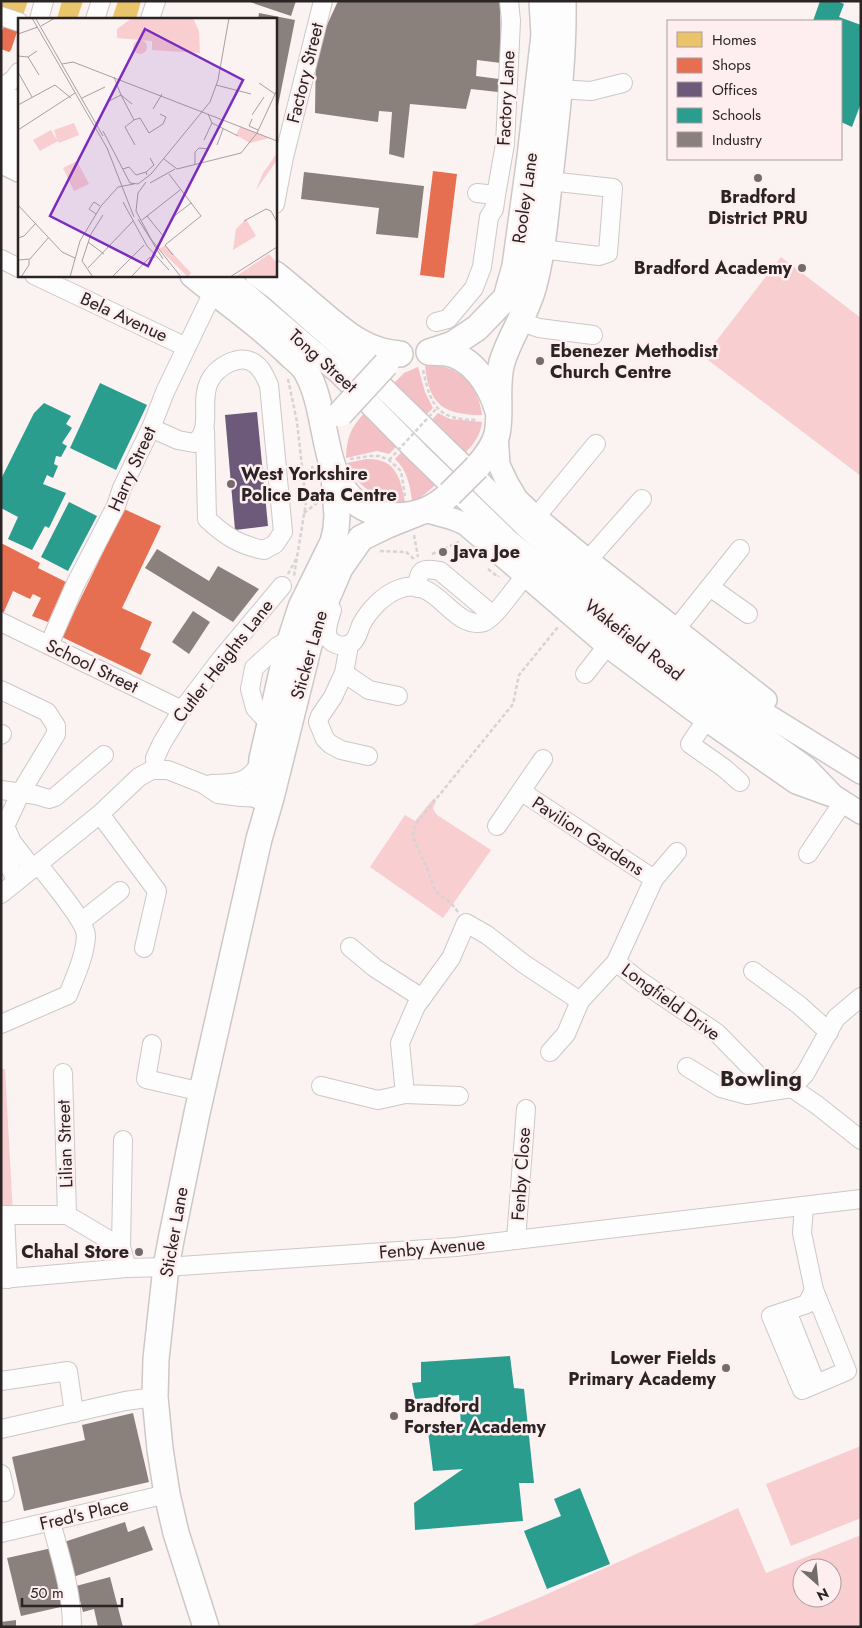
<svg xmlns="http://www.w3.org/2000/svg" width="862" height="1628" viewBox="0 0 862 1628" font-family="Jost,sans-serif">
<rect width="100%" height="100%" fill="#fbf2f2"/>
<g fill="#f9ced0" fill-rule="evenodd">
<path d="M781,257l80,61v158l-157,-119z"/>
<path d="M434,798l2,2 -3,9 4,6 54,35 -48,68 -73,-51 35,-52 10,6z"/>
<path d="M1,1069h4l8,146h-12z"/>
<path d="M861,1446v72l-70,28 -25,-62z"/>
<path d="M738,1508l28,65 95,-38v92h-393l75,-31zM802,1568h30v30h-30z"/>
</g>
<g fill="#f3c0c5">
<path d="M435,365c29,4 43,22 47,50 -38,0 -53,-10 -57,-49z"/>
<path d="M418,367l7,25 8,16 -9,9 -32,-32 12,-12z"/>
<path d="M365,412l34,32 -10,10 -12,-3 -31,7c1,-22 5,-30 19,-46z"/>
<path d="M438,413l12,6 32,3c-2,14 -8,22 -18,32l-34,-32z"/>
<path d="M404,449l35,33 -19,16 -8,3c-2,-16 -5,-31 -17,-42z"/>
<path d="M366,459c30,-1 34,18 39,43 -23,2 -51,-17 -58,-39z"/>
</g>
<g fill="#e9c46a">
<path d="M3,1h25l-6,17 -21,-7z"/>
<path d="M62,1h21l-6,18h-20z"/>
<path d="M118,1h23l-5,18h-24z"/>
</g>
<g fill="#e76f51">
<path d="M5,24l13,5 -7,21 -2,2 -8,-3v-16z"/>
<path d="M433,171l24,3 -13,104 -24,-3z"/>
<path d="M124,509l37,17 -39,82 30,14 -12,27 11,5 -10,21 -79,-38z"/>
<path d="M1,543l39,20 -2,5 28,14 -18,40 -16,-6 9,-18 -8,-4 -3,5 -17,-8 -10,23 -2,-1z"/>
</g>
<path fill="#6d597a" d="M257,412l11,114 -33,4 -10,-115z"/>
<g fill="#2a9d8f">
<path d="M820,1h17l7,3 -5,13 22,8v78l-9,24 -11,-5v-101h-28z"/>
<path d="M100,383l47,22 -31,65 -46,-22z"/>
<path d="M44,403l27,13 -5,8 6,4 -10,15 5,3 -6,11 -5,-1 -2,8 4,2 -5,12 -6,-3 -4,9 23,9 -17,35 -4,-2 -13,24 -24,-11 10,-22 -17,-9v-29l33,-66z"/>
<path d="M69,502l28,14 -29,55 -27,-14z"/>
<path d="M510,1356l4,32 10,1 10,94h-15l4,38 -108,9 -1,-27 49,-34 -30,2 -5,-40 33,-5 -2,-31 -44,4 -3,-16 9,-1v-20z"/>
<path d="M580,1488l30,76 -63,25 -23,-58 37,-15 -7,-17z"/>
</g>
<g fill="#8a817c">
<path d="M247,1h49l-5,15z"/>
<path d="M338,1h162l1,62 -24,-3 -1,16 23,3 -1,13 -27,-3 -5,20 -56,-5 -6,54 -15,-4 3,-42 -13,-1 -1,11 -63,-9 1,-64z"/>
<path d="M259,13l36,7 -19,96 -1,-97h-17z"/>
<path d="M304,172l120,14 -6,52 -42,-4 3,-26 -78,-9z"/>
<path d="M157,549l52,32 9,-15 41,23 -26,33 -88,-54z"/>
<path d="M193,611l17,11 -21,32 -17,-12z"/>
<path d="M133,1413l16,69 -125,29 -12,-54 73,-17 -3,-15z"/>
<path d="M125,1522l3,10 16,-6 9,24 -80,27 -12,-34z"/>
<path d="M52,1548l13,58 -44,10 -14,-58z"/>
<path d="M110,1577l13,50h-25l-4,-18 -11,3 -7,-26z"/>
<path d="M16,1620v7h-15v-5z"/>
</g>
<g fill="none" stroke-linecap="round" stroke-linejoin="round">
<g stroke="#cec7c7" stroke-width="20">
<g id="minor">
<path d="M1,16l18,6"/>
<path d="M39,19l5,-18"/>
<path d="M95,19l6,-18"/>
<path d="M150,19l6,-18"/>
<path d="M1,87l12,-7 6,-8"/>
<path d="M558,89l33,2 32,-8"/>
<path d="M496,195l9,-51 6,-123 -2,-20"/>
<path d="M275,204l9,-47 39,-156"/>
<path d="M541,249l58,7 9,-3 5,-65 -64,-7"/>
<path d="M1,259l18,9"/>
<path d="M34,275l152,72"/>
<path d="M436,322l12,-3 26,-31 8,-21 7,-50 5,-8 2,-14 -19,-2"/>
<path d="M521,322l18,6 54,7"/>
<path d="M151,428l27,12 16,3c20,-13 5,-40 15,-61 7,-15 30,-29 45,-19 8,5 11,14 15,22l14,147 -8,12 -11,6c-25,-5 -39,-14 -57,-31l-2,-89"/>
<path d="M536,517l60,-73"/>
<path d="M588,560l54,-61"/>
<path d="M710,587l38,27"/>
<path d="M417,588c1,-18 5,-21 23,-17l49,41h7"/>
<path d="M332,610c-2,7 -5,14 -5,22 0,12 17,18 26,10 4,-4 6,-11 8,-17 8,-15 22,-30 38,-36 38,-15 53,42 85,33 11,-4 32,-36 41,-46"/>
<path d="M1,622l181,88"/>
<path d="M676,629l64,-80"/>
<path d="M49,645l26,-60 41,-79 6,-18 29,-60 14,-36 48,-100"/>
<path d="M347,645l1,6 -4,22 -11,24 -13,19 -2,6 7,17 5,5 11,6 27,6"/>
<path d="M344,673l25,17 29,6"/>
<path d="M585,674l22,-28"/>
<path d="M1,690l46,22 9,14v8l-35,58 -20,43"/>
<path d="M706,720l-16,24 34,24 16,14"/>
<path d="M270,724l-15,-16 -5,-19 4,-21 24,-22 13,-7"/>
<path d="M1,735l1,-1"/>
<path d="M156,769l-1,-11 7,-15 20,-33 39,-51 61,-73"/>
<path d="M211,784c24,0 38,0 51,-24"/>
<path d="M1,790l35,5 13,4 6,-2 49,-42"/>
<path d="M522,792l132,87 -38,83"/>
<path d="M100,814l57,77 -13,57"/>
<path d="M5,826l7,16 21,27"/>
<path d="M497,826l46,-67"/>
<path d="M1,851l16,30"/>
<path d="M808,854l35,-52"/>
<path d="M654,879l23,-27"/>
<path d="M1,894l99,-80 39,-37 13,-7h16l35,14 15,10 23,3 28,1"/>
<path d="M82,921l38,-30"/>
<path d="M350,947l25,21 47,30"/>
<path d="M753,971l46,34 30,27"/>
<path d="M1,1024l67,-29c7,-18 17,-39 18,-59 0,-15 -37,-57 -47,-71"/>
<path d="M152,1044l-6,35 56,13"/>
<path d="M550,1052l16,-18 14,-33"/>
<path d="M687,1067l34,21 26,7 45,-7 25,17 44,35"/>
<path d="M63,1073l4,142"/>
<path d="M321,1086l57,14 27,-6"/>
<path d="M459,1096l-54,-2 -5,-51 16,-37 35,-48 15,-35 21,12 37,29 56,37 36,-39 24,19 77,52 44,45 31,10 13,-14 31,-56 25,-21"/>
<path d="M804,1206l-2,27 12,57"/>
<path d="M1,1215h66l54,32 6,21"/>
<path d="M5,1215l3,64"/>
<path d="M516,1240l10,-131"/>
<path d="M121,1247l2,-107"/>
<path d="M1,1279l126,-11 39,-1 290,-20 405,-48"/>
<path d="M814,1290l33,81 -45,19 -31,-74 36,-12z"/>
<path d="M787,1311l29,73"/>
<path d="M1,1381l67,-10 6,42"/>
<path d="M1,1429l124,-28 30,-4"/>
<path d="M1,1474l4,18"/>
<path d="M51,1522c9,34 21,69 21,105"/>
<path d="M1,1533l166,-39"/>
</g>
</g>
<g stroke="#cec7c7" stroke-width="24">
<g id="major">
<path d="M1,117l18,8"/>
<path d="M1,138l18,9"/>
<path d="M224,275l116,99 78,79 92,89 144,116 152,109 28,29 27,17"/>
<path d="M256,275l18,13 79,70 173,169 89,78 88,70 158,98"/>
<path d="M497,434l2,31 9,19 9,15 19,18 52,43 178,140"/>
<path d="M424,511l29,8 12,5 142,122 99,74 90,63 33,12"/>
</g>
</g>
<g stroke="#cec7c7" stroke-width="28">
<g id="highway">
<path d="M1,97l18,8"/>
<path d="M1,160l18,9"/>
<path d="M275,274c15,12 30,25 44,37 25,21 47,41 81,43"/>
<path d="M193,275c31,26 65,48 94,77 6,6 15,12 19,19 28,47 9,135 82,144 23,3 45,-5 62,-21"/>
<path d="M429,352l24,-8 24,-16 29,-30 9,-32 15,-109 14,-122 -2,-34"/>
<path d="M430,352c5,1 11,0 16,1 26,4 44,32 51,55"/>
<path d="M477,467c8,-10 17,-20 20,-33 5,-23 -2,-48 5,-72 8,-26 25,-49 32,-77 10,-38 12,-78 17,-117 6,-55 13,-111 12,-167"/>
<path d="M259,796l3,-37 25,-109 14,-43 32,-65 3,-13 1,-14 -3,-39"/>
<path d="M206,1627l-30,-94 -9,-39 -7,-45 -5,-52 1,-38 10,-92 5,-27 26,-127 62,-274 12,-41 38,-153 10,-28 21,-49 21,-30 27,-13 30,-12"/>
</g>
</g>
<g stroke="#d6d3d3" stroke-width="2.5" stroke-dasharray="4 2.5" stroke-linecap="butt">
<path d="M423,370c8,37 15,50 55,50"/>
<path d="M288,379l9,43 9,80 -12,74"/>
<path d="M350,459l20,-3h9l10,4 12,11 4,25"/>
<path d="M312,466l2,11"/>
<path d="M304,513l13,-10"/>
<path d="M414,535l4,22"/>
<path d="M380,551l26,1 8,7"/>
<path d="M432,554l27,-12"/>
<path d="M488,569l10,8 1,-1"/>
<path d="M288,574l8,-15"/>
<path d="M458,912l-7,-9 -16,-12 -8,-23 -13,-28 -1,-7 2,-8 98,-121 6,-29 39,-48"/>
</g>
<use href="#minor" stroke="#fefdfd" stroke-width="18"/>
<use href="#major" stroke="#fefdfd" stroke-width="21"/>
<use href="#highway" stroke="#fefdfd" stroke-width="25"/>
<g stroke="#cec7c7" stroke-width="28" stroke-linecap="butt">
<g id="highway-bridge">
<path d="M340,414l46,-50"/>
<path d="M450,494l27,-27"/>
</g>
</g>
<path stroke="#d6d3d3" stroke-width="2.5" stroke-dasharray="4 2.5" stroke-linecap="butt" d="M389,460l48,-52"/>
<use href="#highway-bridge" stroke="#fefdfd" stroke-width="25"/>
</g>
<g fill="#736c6d" stroke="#ffeeef" stroke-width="2">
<circle cx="758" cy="178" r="5"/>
<circle cx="802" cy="268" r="5"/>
<circle cx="540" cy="361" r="5"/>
<circle cx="231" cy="484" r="5"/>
<circle cx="443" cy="552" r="5"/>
<circle cx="139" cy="1252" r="5"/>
<circle cx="726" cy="1368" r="5"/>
<circle cx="394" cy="1416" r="5"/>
</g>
<g text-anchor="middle" stroke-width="5" stroke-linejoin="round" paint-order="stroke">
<g font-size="18" fill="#2a2425" stroke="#ffeeef">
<text transform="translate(305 73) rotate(-76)" y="6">Factory Street</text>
<text transform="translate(506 98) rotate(-87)" y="6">Factory Lane</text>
<text transform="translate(525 198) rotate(-82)" y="6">Rooley Lane</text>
<text transform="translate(124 317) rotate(25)" y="6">Bela Avenue</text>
<text transform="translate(323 361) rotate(42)" y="6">Tong Street</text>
<text transform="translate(132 469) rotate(-66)" y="6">Harry Street</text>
<text transform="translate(634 640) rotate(38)" y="6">Wakefield Road</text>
<text transform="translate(309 655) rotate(-74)" y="6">Sticker Lane</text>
<text transform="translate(223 661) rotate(-52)" y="6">Cutler Heights Lane</text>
<text transform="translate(92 666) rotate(26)" y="6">School Street</text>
<text transform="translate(588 836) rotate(33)" y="6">Pavilion Gardens</text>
<text transform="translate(671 1002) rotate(36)" y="6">Longfield Drive</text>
<text transform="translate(65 1144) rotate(-92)" y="6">Lilian Street</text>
<text transform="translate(521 1174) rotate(-86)" y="6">Fenby Close</text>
<text transform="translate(174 1232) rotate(-80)" y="6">Sticker Lane</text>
<text transform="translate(432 1248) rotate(-5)" y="6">Fenby Avenue</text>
<text transform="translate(84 1514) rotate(-13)" y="6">Fred's Place</text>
</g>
<g font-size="18" font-weight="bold" fill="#2a2425" stroke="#ffeeef" text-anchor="start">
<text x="758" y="203" text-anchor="middle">Bradford<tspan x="758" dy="21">District PRU</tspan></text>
<text x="792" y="274" text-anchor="end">Bradford Academy</text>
<text x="550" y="357">Ebenezer Methodist<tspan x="550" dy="21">Church Centre</tspan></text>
<text x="241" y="480">West Yorkshire<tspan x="241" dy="21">Police Data Centre</tspan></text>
<text x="453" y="558">Java Joe</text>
<text x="129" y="1258" text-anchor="end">Chahal Store</text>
<text x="716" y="1364" text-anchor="end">Lower Fields<tspan x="716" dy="21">Primary Academy</tspan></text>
<text x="404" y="1412">Bradford<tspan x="404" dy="21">Forster Academy</tspan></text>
</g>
<g font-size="22" font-weight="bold" fill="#2a2425" stroke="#ffeeef">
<text x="761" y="1086">Bowling</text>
</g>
</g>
<g transform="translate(18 18)">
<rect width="259" height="259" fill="#fbf2f2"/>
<path d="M114,0h61l6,13 1,22 -48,-3v-9l-35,-3v-9zM115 29a7 7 0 1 1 14 0a7 7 0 1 1-14 0ZM56,105l5,12 -20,8 -1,-2 -18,10 -7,-11 18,-10 6,10 -3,-10zM222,109l29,11 -19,5 -14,-8zM259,135v7l-21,30 7,-17zM59,143l12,23 -15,7 -11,-23zM228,201l10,17 -23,14 3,-21zM147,227l26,28 -3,4 -29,-28zM251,236l8,9v14h-42z" fill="#f9ced0"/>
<path fill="none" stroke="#a7a0a0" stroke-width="1" d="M14,0l75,130 27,69M18,1l67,117M23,8l14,-8M0,16l20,-7M0,38l10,1 9,-6M10,39l11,18M44,46l11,-2 204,79M0,54l14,25M96,59l7,18 11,9M241,65l16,11M198,67l35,9M64,80l23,-11M89,84l14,-7 13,25 6,-2 9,15 14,-9 3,-7 -6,-3M0,87l37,-20 16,13M135,91l9,-15M190,96l4,9 26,13M234,97l12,-18M234,101l-3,7 9,4M116,102l-9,7 10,18M0,112l57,-37M85,113l27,52M186,122l8,-17M199,127l6,-16M146,141l13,10 64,-16 16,-20 20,-43M177,147v-13l4,-4 10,1M105,151l6,-2 7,8 10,-3 1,3M128,154l8,-7 -4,-7M151,156l32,42 -36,29 8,10M128,164l-8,11 -2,18 15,28 30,38M112,165l8,1 13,-10 59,-72 8,-22 11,-62M132,165l25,-14M105,184l24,44 22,24M0,187l44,47 13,6M78,196l-7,-5 5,-7 6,4M129,198l17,21M155,199l18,-14M120,201l25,40M124,202l38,-30M226,203l22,-12 5,2 6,11M0,220l6,-2 12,-13M70,224l16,12M0,242l12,-1 19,-22M70,250l45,-47M3,259l8,-12v-5M52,259l10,-36 21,-35 17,-19 16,-3M75,259l-11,-16 9,-27 12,-19M94,259l32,-32M113,259l18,-19 6,-1M212,259l47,-30"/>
<path fill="#7b2cbf" fill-opacity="0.15" stroke="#7b2cbf" stroke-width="2.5" d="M127,11l98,51 -95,186 -98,-50z"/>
<rect width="259" height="259" fill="none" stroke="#2a2425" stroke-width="2.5"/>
</g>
<rect width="862" height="1628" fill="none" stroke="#2a2425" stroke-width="5"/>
<rect x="667" y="20" width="175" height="140" fill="#ffeeef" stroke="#aa9d9e"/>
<rect x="677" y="32" width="25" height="15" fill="#e9c46a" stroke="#aa9d9e"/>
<text x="712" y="45" font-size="15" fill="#2a2425">Homes</text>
<rect x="677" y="58" width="25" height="15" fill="#e76f51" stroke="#aa9d9e"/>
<text x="712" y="70" font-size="15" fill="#2a2425">Shops</text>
<rect x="677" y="82" width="25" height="15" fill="#6d597a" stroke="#aa9d9e"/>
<text x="712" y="95" font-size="15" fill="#2a2425">Offices</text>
<rect x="677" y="108" width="25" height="15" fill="#2a9d8f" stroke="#aa9d9e"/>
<text x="712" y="120" font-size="15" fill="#2a2425">Schools</text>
<rect x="677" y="132" width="25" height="15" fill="#8a817c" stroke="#aa9d9e"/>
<text x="712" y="145" font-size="15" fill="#2a2425">Industry</text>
<g transform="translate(817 1583) rotate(153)"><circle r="24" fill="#ffeeef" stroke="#aa9d9e"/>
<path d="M0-4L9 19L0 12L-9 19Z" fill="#736c6d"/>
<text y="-8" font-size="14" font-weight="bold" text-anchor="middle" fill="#2a2425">N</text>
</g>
<path d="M22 1598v8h100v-8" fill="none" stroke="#2a2425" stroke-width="2.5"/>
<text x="30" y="1598" font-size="15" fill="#2a2425" stroke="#ffeeef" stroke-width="4" paint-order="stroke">50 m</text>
</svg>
